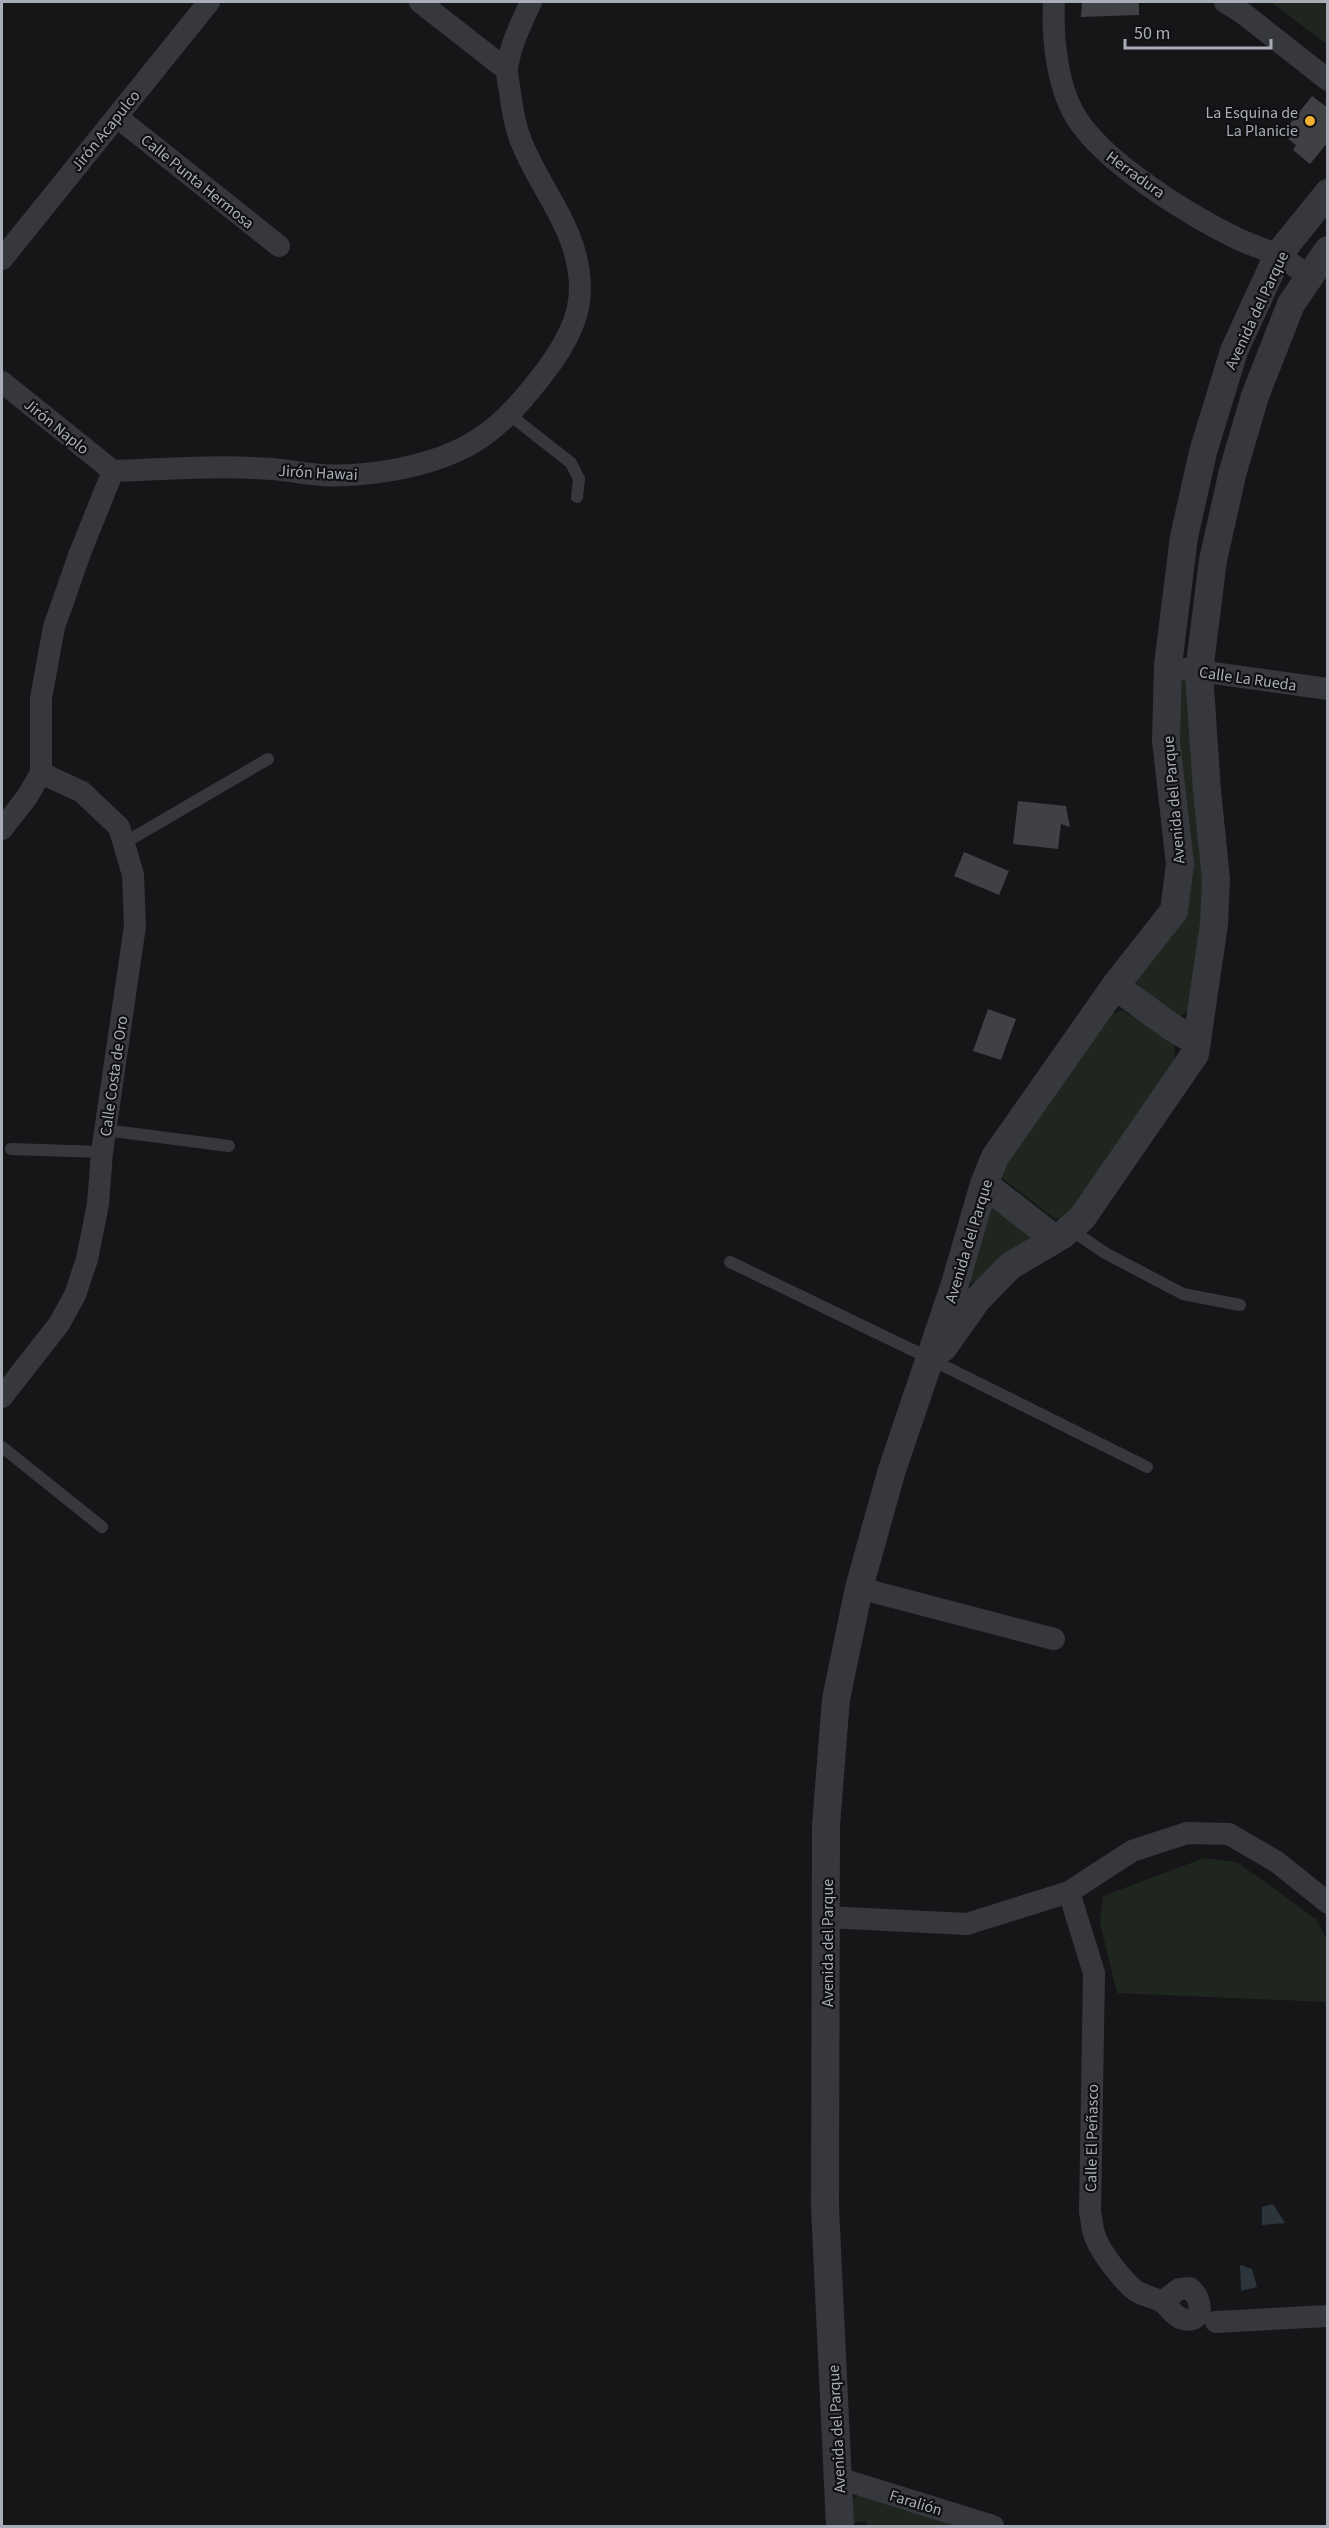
<svg xmlns="http://www.w3.org/2000/svg" width="1329" height="2528" viewBox="0 0 1329 2528" font-family="'Source Sans 3',sans-serif">
<rect width="100%" height="100%" fill="#161618"/>
<g fill="#1e261f">
<path d="M1271,2h56v42z"/>
<path d="M1177,677l10,1 19,207 -16,125 -12,8 -45,-37 54,-114z"/>
<path d="M1122,1010l52,33 1,18 -105,155 -15,3 -53,-41 -3,-8 111,-155z"/>
<path d="M997,1204l38,28 -6,10c-13,3 -23,10 -33,19 -9,9 -11,19 -24,22l-5,-3 22,-72z"/>
<path d="M1204,1858l33,4 79,57 11,20v63l-210,-9 -17,-70 3,-27z"/>
<path d="M865,2491l100,35h-99v-5l-16,2c-1,-17 -1,-24 15,-32z"/>
</g>
<g fill="#2c353c">
<path d="M1273,2204l12,19 -23,2v-18z"/>
<path d="M1240,2265l12,4 5,18 -16,4z"/>
</g>
<g fill="#404145">
<path d="M1082,2h57v13l-58,2z"/>
<path d="M1312,96l16,12v34l-18,22 -17,-14 3,-5 -14,-11z"/>
<path d="M1018,801l48,5 4,21 -9,-3 -3,25 -45,-5z"/>
<path d="M964,852l45,19 -10,24 -45,-19z"/>
<path d="M988,1009l28,10 -15,41 -28,-9z"/>
</g>
<g fill="none" stroke-linecap="round" stroke-linejoin="round">
<g stroke="#37383d" stroke-width="12">
<path d="M515,419l56,44 8,16 -2,18"/>
<path d="M124,843l144,-84"/>
<path d="M105,1130l124,16"/>
<path d="M11,1149l91,3"/>
<path d="M1070,1229l35,24 78,41 57,11"/>
<path d="M730,1262l201,97"/>
<path d="M934,1361l213,106"/>
<path d="M2,1447l100,80"/>
</g>
<g stroke="#37383d" stroke-width="22">
<path d="M420,2l87,68"/>
<path d="M1054,2c-2,35 3,84 22,115 28,46 113,98 162,122 13,6 26,10 38,15 12,6 23,16 34,23"/>
<path d="M1225,2l19,12 84,66"/>
<path d="M117,117l162,129"/>
<path d="M2,259l207,-257"/>
<path d="M2,382l111,89"/>
<path d="M1184,669l144,20"/>
<path d="M2,829l25,-32 14,-24v-75l13,-71 26,-74 33,-82c52,-2 106,-6 159,-2 16,1 32,5 49,6 24,2 48,-1 72,-5 77,-14 108,-40 154,-101 32,-43 43,-78 23,-131 -13,-34 -36,-63 -49,-97 -6,-15 -9,-32 -11,-49 -1,-7 -3,-15 -3,-22 2,-23 15,-48 24,-68"/>
<path d="M2,1397l57,-73 16,-29 12,-36 11,-55 4,-52 33,-226 -2,-51 -14,-48 -37,-35 -41,-19"/>
<path d="M859,1588l195,51"/>
<path d="M1069,1892l25,81 -4,239c2,8 2,19 6,27 6,15 27,42 40,52 7,5 18,6 26,11 7,4 12,15 21,17 21,5 21,-19 7,-31l-11,1 -17,13"/>
<path d="M827,1917l140,7 102,-32 63,-41 55,-18 42,1 48,28 51,41"/>
<path d="M1216,2322l112,-6"/>
<path d="M838,2478l155,48"/>
</g>
<g stroke="#37383d" stroke-width="28">
<path d="M1115,986l58,42 24,14"/>
<path d="M984,1184l71,55"/>
<path d="M943,1348l34,-48 33,-34 51,-30 21,-18 113,-164 19,-130 2,-45 -9,-88 -8,-119 14,-112 20,-89 22,-75 36,-92 37,-54"/>
<path d="M840,2526l-15,-319 1,-382 10,-126 23,-111 32,-115 64,-189 29,-100 11,-27 120,-171 59,-75 6,-47 -14,-123 2,-76 16,-128 19,-85 31,-101 44,-96 50,-62"/>
</g>
</g>
<circle fill="#f2b134" stroke="#111113" stroke-width="2" cx="1310" cy="121" r="6"/>
<g text-anchor="middle" stroke-width="4.5" stroke-linejoin="round" paint-order="stroke">
<g font-size="16" fill="#a8adb8" stroke="#111113" text-anchor="end">
<text x="1298" y="118">La Esquina de<tspan x="1298" dy="18">La Planicie</tspan></text>
</g>
<g font-size="16" fill="#a8adb8" stroke="#111113">
<text transform="translate(105 130) rotate(-51)" y="6">Jirón Acapulco</text>
<text transform="translate(1136 174) rotate(36)" y="6">Herradura</text>
<text transform="translate(198 181) rotate(39)" y="6">Calle Punta Hermosa</text>
<text transform="translate(1256 310) rotate(-65)" y="6">Avenida del Parque</text>
<text transform="translate(57 426) rotate(39)" y="6">Jirón Naplo</text>
<text transform="translate(318 472) rotate(3)" y="6">Jirón Hawai</text>
<text transform="translate(1248 678) rotate(8)" y="6">Calle La Rueda</text>
<text transform="translate(1173 800) rotate(-95)" y="6">Avenida del Parque</text>
<text transform="translate(113 1076) rotate(-82)" y="6">Calle Costa de Oro</text>
<text transform="translate(968 1241) rotate(-73)" y="6">Avenida del Parque</text>
<text transform="translate(827 1943) rotate(-90)" y="6">Avenida del Parque</text>
<text transform="translate(1091 2138) rotate(-89)" y="6">Calle El Peñasco</text>
<text transform="translate(836 2429) rotate(-93)" y="6">Avenida del Parque</text>
<text transform="translate(916 2502) rotate(17)" y="6">Faralión</text>
</g>
</g>
<rect width="1329" height="2528" fill="none" stroke="#a8adb8" stroke-width="6"/>
<path d="M1125 39v9h146v-9" fill="none" stroke="#a8adb8" stroke-width="3"/>
<text x="1134" y="39" font-size="18" fill="#a8adb8" stroke="#111113" stroke-width="4.5" paint-order="stroke">50 m</text>
</svg>
